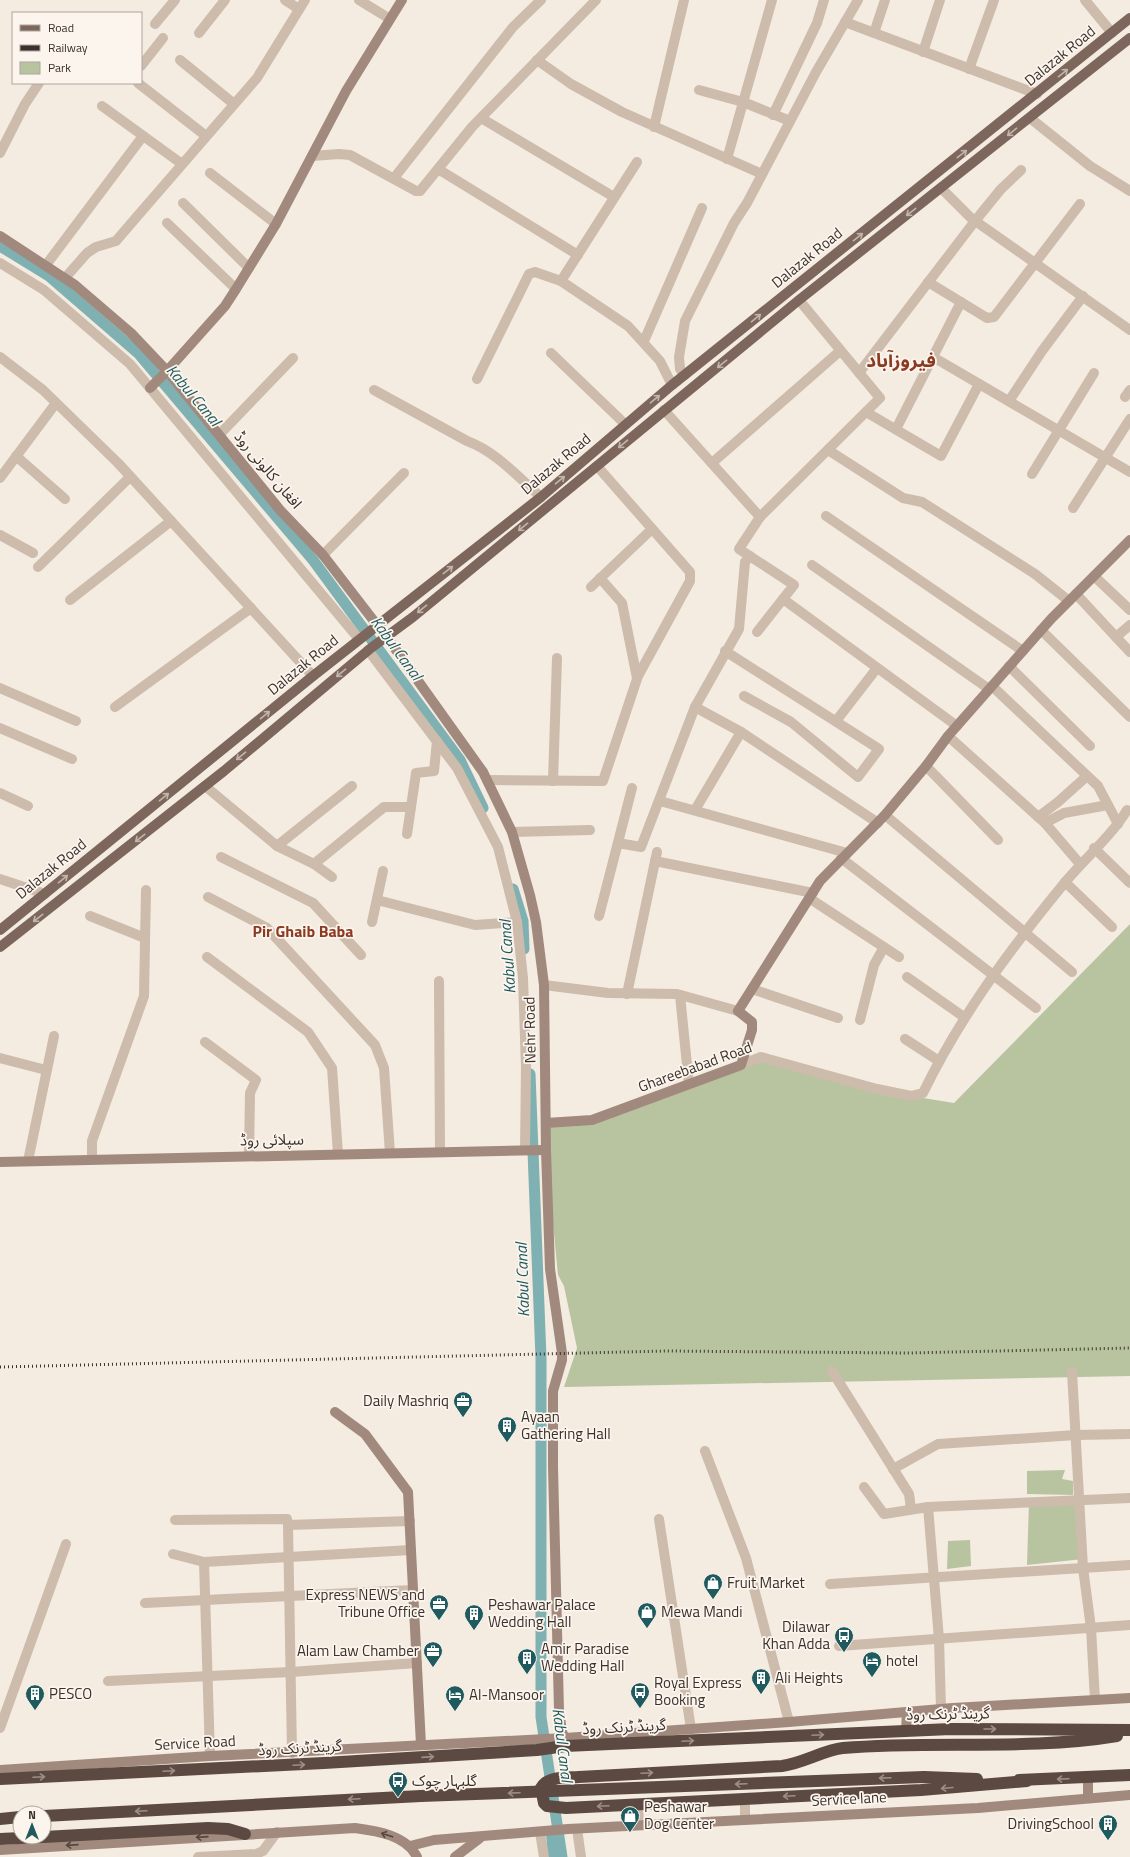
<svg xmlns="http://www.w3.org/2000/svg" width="1130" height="1857" viewBox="0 0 1130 1857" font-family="'Titillium Web','Noto Sans Arabic',sans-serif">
<rect width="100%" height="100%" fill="#f4ebe1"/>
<g fill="#b8c4a0">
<path d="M1130,924v452l-566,11 13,-39 -13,-62 -6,-11 -12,-125v-27l46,-3 169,-63 150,39 43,7z"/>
<path d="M1065,1470l-3,9 11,2v14l-46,-1v-23z"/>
<path d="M1075,1502l8,57 -56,6 2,-62z"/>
<path d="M970,1540l1,26 -24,3 1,-28z"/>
</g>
<path fill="#7fb0b2" d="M546,1834h15l2,23h-15z"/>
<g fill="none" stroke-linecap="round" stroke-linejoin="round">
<g stroke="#7fb0b2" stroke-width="11">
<path d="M0,246l49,30 89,77 175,207 147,200 23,48"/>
<path d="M513,889l10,32 1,28"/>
<path d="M530,1074l11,284v359l21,140"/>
</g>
<g stroke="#cdbbac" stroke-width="10">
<path d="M285,0l14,9"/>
<path d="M359,0l31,19"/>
<path d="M1085,0l27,33"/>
<path d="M845,22l192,72"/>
<path d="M155,24l20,-24"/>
<path d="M199,33l26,-33"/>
<path d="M874,33l11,-33"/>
<path d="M923,52l17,-52"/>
<path d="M180,60l54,44"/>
<path d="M537,60l34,24 51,28 140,62"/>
<path d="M141,66l22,-28"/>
<path d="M969,69l25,-69"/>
<path d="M138,83l68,53"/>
<path d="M699,90l44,12 47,19"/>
<path d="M102,106l80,58"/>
<path d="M773,115l44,-92 7,-23"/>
<path d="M481,118l133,79"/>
<path d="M1030,118l60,48 40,25"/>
<path d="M654,127l30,-127"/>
<path d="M0,153l25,-49 14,-21"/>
<path d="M312,156l27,-2 11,1 66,36h4l52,-64 124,-127"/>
<path d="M727,159l45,-159"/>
<path d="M438,169l140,86"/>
<path d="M210,173l66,51"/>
<path d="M394,178l119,-151 28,-27"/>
<path d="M941,188l30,30 159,112"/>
<path d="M183,203l66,65"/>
<path d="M167,223l69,66"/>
<path d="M0,263l44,27 86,74 229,275"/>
<path d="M46,265l97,-129"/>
<path d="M65,278l22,-25 9,-6 20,-6 18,-21 123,-142 48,-78"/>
<path d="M561,281l76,-119"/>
<path d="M928,282l59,36 7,-1 86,-113"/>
<path d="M644,341l58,-133"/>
<path d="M551,353l74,71"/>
<path d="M0,357l43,33 75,73 195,213"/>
<path d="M933,357l197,115"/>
<path d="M859,373l116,-152 26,-32 20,-19"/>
<path d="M685,375l-5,-6 -1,-12 6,-36 49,-98 13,-20 69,-131 42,-72"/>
<path d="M477,379l52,-105 6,-2 26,9 67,45 32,35 12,24"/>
<path d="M374,390l93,51c28,10 51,36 74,56"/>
<path d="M1125,397l5,-7"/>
<path d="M1009,401l33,-50 41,-55"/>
<path d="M664,410l96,107"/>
<path d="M866,412l75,44 38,-72"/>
<path d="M896,429l65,-127"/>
<path d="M219,435l74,-77"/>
<path d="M828,450l75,48 19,4 113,72 34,27"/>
<path d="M16,456l49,43"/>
<path d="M712,463l128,-112"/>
<path d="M1032,474l62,-101"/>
<path d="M0,478l56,-75"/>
<path d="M1073,508l57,-89"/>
<path d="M826,516l197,135"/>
<path d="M0,535l33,18"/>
<path d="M323,555l81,-82"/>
<path d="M812,565l177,124"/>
<path d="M38,567l92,-90"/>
<path d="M1094,576l36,34"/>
<path d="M600,578l22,25 15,75"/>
<path d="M591,587l61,-58"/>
<path d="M1076,594l54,58"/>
<path d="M783,599l174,127"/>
<path d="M70,600l101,-79"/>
<path d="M1041,630l89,87"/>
<path d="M757,632l37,-47 -55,-36 21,-32 120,-119 -81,-98"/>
<path d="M1116,637l14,-12"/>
<path d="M368,650l89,118 41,79 19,75 6,56 3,90 -1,82"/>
<path d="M725,651l154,98 -21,28 -67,-55 -47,-26"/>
<path d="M1009,666l81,80"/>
<path d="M992,686l106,100 20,38"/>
<path d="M0,688l76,33"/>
<path d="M115,707l136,-99"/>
<path d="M695,707l46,25 137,91"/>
<path d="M836,721l41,-53"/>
<path d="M0,728l72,31"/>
<path d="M948,736l97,87 35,41"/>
<path d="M926,766l72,74"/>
<path d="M487,780l116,1 35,-105 52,-95v-9l-93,-106"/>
<path d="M553,781l4,-123"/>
<path d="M205,786l72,60 37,18 18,13"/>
<path d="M0,793l28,13"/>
<path d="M660,801l187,52"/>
<path d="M695,810l46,-78"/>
<path d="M885,815l187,157"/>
<path d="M1038,817l20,-15 29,-26"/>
<path d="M1045,823l19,-10 44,-8"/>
<path d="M512,832l78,-2"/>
<path d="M407,834l9,-61 18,-2 3,-30"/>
<path d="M618,843l23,4 54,-140 44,-78 6,-67 5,-6"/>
<path d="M277,846l75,-60"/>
<path d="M1094,848l36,35"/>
<path d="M221,857l92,46 48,52"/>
<path d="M841,858l195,150"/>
<path d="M655,861l158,32"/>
<path d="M314,864l70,-57h27"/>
<path d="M0,879l45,15"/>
<path d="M1065,882l47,45"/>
<path d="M208,897l59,31 108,117 9,23 6,85"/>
<path d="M809,898l90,59"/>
<path d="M377,900l98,25 42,-3"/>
<path d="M90,916l55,22"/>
<path d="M599,916l33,-128"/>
<path d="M372,922l11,-51"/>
<path d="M207,957l101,75 24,36 6,86"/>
<path d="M907,977l57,40"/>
<path d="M439,981l1,171"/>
<path d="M544,985l64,8 69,1 61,17"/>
<path d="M752,989l86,29"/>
<path d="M627,994l30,-142"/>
<path d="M680,995l9,90"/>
<path d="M860,1020l14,-55 10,-18"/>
<path d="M905,1039l34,22"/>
<path d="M205,1042l51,38 -6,13 -1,63"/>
<path d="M0,1058l46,12"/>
<path d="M741,1065l20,-8 116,32 34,7 12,-3c37,-76 85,-141 139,-207 20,-25 48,-48 65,-76"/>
<path d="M92,1159v-18l52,-145 2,-106"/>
<path d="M28,1161l26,-125"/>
<path d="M832,1371l77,123 2,15"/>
<path d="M1072,1372l11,196 8,60 4,72"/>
<path d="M705,1451l41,107 43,164"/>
<path d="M893,1469l45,-25 138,-9 54,-1"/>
<path d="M864,1487l20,27 44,-7 202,-9"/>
<path d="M928,1507l11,132 2,70"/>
<path d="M659,1519l32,210"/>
<path d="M175,1520l112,-1 1,6 4,228"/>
<path d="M288,1525l122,-4"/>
<path d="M173,1554l31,8 207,-12"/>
<path d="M204,1562l6,194"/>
<path d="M830,1584l300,-19"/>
<path d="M145,1603l268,-13"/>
<path d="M839,1646l291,-21"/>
<path d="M108,1681l183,-9 126,-9"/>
<path d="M0,1728l66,-184"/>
<path d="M745,1798v22"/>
<path d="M638,1804l1,21"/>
<path d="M577,1829l4,28"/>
<path d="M540,1832l4,25"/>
<path d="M198,1857l58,-3 7,-3 14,-19"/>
</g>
<g stroke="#a18a7d" stroke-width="10">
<path d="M0,236l75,49 56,48 36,38 113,139 43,45 54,70"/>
<path d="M150,388l17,-17 58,-65 11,-17 40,-65 70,-133 56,-91"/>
<path d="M386,636l97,136 29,60 18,63 6,27 8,63 2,165 4,119 12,84v7l-9,31v76l6,243 3,22 3,6"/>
<path d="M546,1123l46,-3 149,-55 11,-35v-8l-14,-11 82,-130 65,-66 41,-49 22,-30 103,-117 79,-79"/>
<path d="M0,1162l546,-12"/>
<path d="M335,1412l30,22 43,58 13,253"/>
<path d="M906,1731l1,-19"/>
<path d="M0,1770l210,-14 355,-18 224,-16 164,-14 177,-10"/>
<path d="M1088,1778v20"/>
<path d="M410,1846l24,-6 134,-11 410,-21 152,-13"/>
<path d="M0,1850l355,-22c22,3 51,7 62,29"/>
<path d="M455,1857l25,-19"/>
</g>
<g stroke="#7d675c" stroke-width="10">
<path d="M0,930l313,-254 228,-179 131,-112 458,-367"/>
<path d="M0,947l224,-176 147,-123 42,-31 386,-317 331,-262"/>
</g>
<g stroke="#5c4a42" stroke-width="12">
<path d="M924,1777l53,2"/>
<path d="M0,1779l324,-16 213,-13 28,-4 386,-17 179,1"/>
<path d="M1019,1780l111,-5"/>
<path d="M1027,1781l-106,9 -355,18 -19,-2 -3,-3 -3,-15c6,-12 26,-10 38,-11l203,-11c21,-3 42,-16 61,-18 92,-8 184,3 274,-12"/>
<path d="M44,1816l377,-20"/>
<path d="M0,1819l20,-2"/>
<path d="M44,1837l164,-9 20,1 17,5"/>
<path d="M0,1839l42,-2"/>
</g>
<path stroke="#3b302b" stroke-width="3" stroke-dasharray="1 3" stroke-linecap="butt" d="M0,1367l666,-16 243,2 221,-5"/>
<path stroke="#5c4a42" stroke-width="12" d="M421,1796l503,-19"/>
</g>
<defs><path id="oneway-shaft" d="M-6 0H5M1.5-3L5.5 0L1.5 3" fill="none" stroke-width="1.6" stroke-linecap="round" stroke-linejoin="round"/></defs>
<g stroke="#c2b5ac">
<use href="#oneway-shaft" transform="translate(1063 73) rotate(-39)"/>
<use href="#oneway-shaft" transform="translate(1012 132) rotate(141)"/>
<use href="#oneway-shaft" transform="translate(962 154) rotate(-38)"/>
<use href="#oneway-shaft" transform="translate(911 212) rotate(142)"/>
<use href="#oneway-shaft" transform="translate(858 237) rotate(-39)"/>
<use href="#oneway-shaft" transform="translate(756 318) rotate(-39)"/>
<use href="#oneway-shaft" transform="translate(722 364) rotate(141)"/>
<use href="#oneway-shaft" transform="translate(655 399) rotate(-40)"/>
<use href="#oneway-shaft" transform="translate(623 444) rotate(140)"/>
<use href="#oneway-shaft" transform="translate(560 480) rotate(-40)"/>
<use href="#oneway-shaft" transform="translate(523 527) rotate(141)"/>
<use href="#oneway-shaft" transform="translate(448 570) rotate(-38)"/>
<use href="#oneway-shaft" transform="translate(422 609) rotate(141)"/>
<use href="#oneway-shaft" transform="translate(341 673) rotate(140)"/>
<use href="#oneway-shaft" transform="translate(265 715) rotate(-39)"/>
<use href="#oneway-shaft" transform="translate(241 756) rotate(140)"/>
<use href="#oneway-shaft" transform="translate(164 797) rotate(-39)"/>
<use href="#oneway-shaft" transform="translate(140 838) rotate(142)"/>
<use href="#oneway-shaft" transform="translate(63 879) rotate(-39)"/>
<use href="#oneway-shaft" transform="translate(38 918) rotate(142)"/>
</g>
<g stroke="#9c8e87">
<use href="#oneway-shaft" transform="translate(990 1729)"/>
<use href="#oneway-shaft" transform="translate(818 1735) rotate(-3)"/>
<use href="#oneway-shaft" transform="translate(688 1741) rotate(-3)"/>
<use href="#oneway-shaft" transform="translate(428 1757) rotate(-4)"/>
<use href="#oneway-shaft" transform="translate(299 1765) rotate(-3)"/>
<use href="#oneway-shaft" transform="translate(169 1771) rotate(-3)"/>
<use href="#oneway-shaft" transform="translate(647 1773) rotate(-3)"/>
<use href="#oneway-shaft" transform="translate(39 1777) rotate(-3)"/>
<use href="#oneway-shaft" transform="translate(885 1778) rotate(178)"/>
<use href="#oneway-shaft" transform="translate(1063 1779) rotate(178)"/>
<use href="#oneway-shaft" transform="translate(741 1784) rotate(178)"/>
<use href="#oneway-shaft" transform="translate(947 1788) rotate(175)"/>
<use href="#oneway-shaft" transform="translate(514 1793) rotate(178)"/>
<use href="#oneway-shaft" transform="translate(789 1796) rotate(177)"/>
<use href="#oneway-shaft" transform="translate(354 1799) rotate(177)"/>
<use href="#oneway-shaft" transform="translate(603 1806) rotate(177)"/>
<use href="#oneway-shaft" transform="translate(141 1811) rotate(177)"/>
</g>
<g stroke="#544640">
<use href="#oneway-shaft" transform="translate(387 1835) rotate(-162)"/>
<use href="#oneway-shaft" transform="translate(202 1837) rotate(176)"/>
<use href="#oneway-shaft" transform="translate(72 1845) rotate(176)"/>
</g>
<defs>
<g id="office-pin" transform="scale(1)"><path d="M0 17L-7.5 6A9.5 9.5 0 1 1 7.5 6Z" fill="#1f5a5e" stroke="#fbf5ee"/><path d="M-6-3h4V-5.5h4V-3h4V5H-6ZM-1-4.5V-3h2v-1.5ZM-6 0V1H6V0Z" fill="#fff"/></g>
<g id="building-pin" transform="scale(1)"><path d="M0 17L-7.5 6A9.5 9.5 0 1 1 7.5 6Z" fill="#1f5a5e" stroke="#fbf5ee"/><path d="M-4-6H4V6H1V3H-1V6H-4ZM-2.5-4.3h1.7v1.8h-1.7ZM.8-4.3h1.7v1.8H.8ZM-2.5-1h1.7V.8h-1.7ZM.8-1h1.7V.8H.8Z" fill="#fff"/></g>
<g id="shop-pin" transform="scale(1)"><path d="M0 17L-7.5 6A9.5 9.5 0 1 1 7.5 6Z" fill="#1f5a5e" stroke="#fbf5ee"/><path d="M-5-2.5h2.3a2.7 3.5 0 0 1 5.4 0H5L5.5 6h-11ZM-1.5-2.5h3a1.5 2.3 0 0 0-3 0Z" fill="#fff"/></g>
<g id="bus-pin" transform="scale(1)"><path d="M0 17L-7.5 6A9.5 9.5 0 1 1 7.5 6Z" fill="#1f5a5e" stroke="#fbf5ee"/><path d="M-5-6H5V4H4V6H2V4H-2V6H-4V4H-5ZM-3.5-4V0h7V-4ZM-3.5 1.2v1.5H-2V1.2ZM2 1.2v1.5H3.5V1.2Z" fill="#fff"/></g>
<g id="hotel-pin" transform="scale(1)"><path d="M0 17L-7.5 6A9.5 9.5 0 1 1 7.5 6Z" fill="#1f5a5e" stroke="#fbf5ee"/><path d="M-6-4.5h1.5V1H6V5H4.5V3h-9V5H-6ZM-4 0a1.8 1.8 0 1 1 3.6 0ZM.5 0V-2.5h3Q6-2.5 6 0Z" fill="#fff"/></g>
</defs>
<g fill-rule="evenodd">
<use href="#office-pin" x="463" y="1401"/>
<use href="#building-pin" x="507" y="1426"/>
<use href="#shop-pin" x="713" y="1583"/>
<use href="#office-pin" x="439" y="1604"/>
<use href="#shop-pin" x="647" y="1612"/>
<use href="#building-pin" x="474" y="1614"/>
<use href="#bus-pin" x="844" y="1636"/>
<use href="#office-pin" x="433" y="1651"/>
<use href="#building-pin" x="527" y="1658"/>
<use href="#hotel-pin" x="872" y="1661"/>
<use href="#building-pin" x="761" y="1678"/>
<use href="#bus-pin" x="640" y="1692"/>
<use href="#building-pin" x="35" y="1694"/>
<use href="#hotel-pin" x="455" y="1695"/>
<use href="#bus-pin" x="398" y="1781"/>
<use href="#shop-pin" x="630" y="1816"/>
<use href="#building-pin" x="1108" y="1824"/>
</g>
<g text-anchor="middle" stroke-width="3.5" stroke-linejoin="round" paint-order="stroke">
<g font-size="15" fill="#3b302b" stroke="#fbf5ee">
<text transform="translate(1060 56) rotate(-39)" y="5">Dalazak Road</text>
<text transform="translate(807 258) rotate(-39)" y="5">Dalazak Road</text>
<text transform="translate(556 464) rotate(-40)" y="5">Dalazak Road</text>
<text transform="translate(268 470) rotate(50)" y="5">افغان کالونی روڈ</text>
<text transform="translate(303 665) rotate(-39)" y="5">Dalazak Road</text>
<text transform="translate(51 869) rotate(-39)" y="5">Dalazak Road</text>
<text transform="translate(530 1030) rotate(-91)" y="5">Nehr Road</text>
<text transform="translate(695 1067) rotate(-20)" y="5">Ghareebabad Road</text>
<text transform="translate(272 1140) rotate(-1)" y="5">سپلائی روڈ</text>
<text transform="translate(948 1714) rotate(-1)" y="5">گرینڈ ٹرنک روڈ</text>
<text transform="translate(624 1727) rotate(-3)" y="5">گرینڈ ٹرنک روڈ</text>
<text transform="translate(195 1743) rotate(-3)" y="5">Service Road</text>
<text transform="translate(300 1748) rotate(-3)" y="5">گرینڈ ٹرنک روڈ</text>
<text transform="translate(849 1799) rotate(-3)" y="5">Service lane</text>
</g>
<g font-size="15" fill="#3b302b" stroke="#fbf5ee" text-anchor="start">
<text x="449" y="1406" text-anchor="end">Daily Mashriq</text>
<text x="521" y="1422">Ayaan<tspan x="521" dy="17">Gathering Hall</tspan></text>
<text x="727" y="1588">Fruit Market</text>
<text x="425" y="1600" text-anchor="end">Express NEWS and<tspan x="425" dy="17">Tribune Office</tspan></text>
<text x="488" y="1610">Peshawar Palace<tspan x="488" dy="17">Wedding Hall</tspan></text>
<text x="661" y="1617">Mewa Mandi</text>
<text x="830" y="1632" text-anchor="end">Dilawar<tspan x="830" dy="17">Khan Adda</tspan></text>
<text x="541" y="1654">Amir Paradise<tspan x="541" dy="17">Wedding Hall</tspan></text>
<text x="419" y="1656" text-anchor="end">Alam Law Chamber</text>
<text x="886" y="1666">hotel</text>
<text x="775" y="1683">Ali Heights</text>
<text x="654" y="1688">Royal Express<tspan x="654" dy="17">Booking</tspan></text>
<text x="49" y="1699">PESCO</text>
<text x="469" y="1700">Al-Mansoor</text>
<text x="412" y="1786">گلبہار چوک</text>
<text x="644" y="1812">Peshawar<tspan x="644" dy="17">Dog Center</tspan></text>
<text x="1094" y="1829" text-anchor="end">DrivingSchool</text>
</g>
<g font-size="16" font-style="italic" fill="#1f5a5e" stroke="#fbf5ee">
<text transform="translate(194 395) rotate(50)" y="6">Kabul Canal</text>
<text transform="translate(397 648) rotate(54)" y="6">Kabul Canal</text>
<text transform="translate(507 957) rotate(-94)" y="6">Kabul Canal</text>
<text transform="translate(522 1280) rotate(-92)" y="6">Kabul Canal</text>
<text transform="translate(563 1745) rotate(83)" y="6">Kabul Canal</text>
</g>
<g font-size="16" font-weight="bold" fill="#8c3b22" stroke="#fbf5ee">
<text x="303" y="937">Pir Ghaib Baba</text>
</g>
<g font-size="19" font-weight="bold" fill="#8c3b22" stroke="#fbf5ee">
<text x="901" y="367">فیروزآباد</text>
</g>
</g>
<rect x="12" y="12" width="130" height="72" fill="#fbf5ee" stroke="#aea6a0"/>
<rect x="20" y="25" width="20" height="6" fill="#7d675c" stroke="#aea6a0"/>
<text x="48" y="32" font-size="12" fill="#3b302b">Road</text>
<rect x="20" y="45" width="20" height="6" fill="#3b302b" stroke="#aea6a0"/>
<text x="48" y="52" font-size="12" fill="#3b302b">Railway</text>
<rect x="20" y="62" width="20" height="12" fill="#b8c4a0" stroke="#aea6a0"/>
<text x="48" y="72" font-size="12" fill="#3b302b">Park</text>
<g transform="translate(32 1825)"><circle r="19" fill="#fbf5ee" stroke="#aea6a0"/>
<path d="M0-3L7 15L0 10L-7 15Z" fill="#1f5a5e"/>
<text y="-6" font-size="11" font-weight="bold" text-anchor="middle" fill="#3b302b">N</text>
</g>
</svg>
